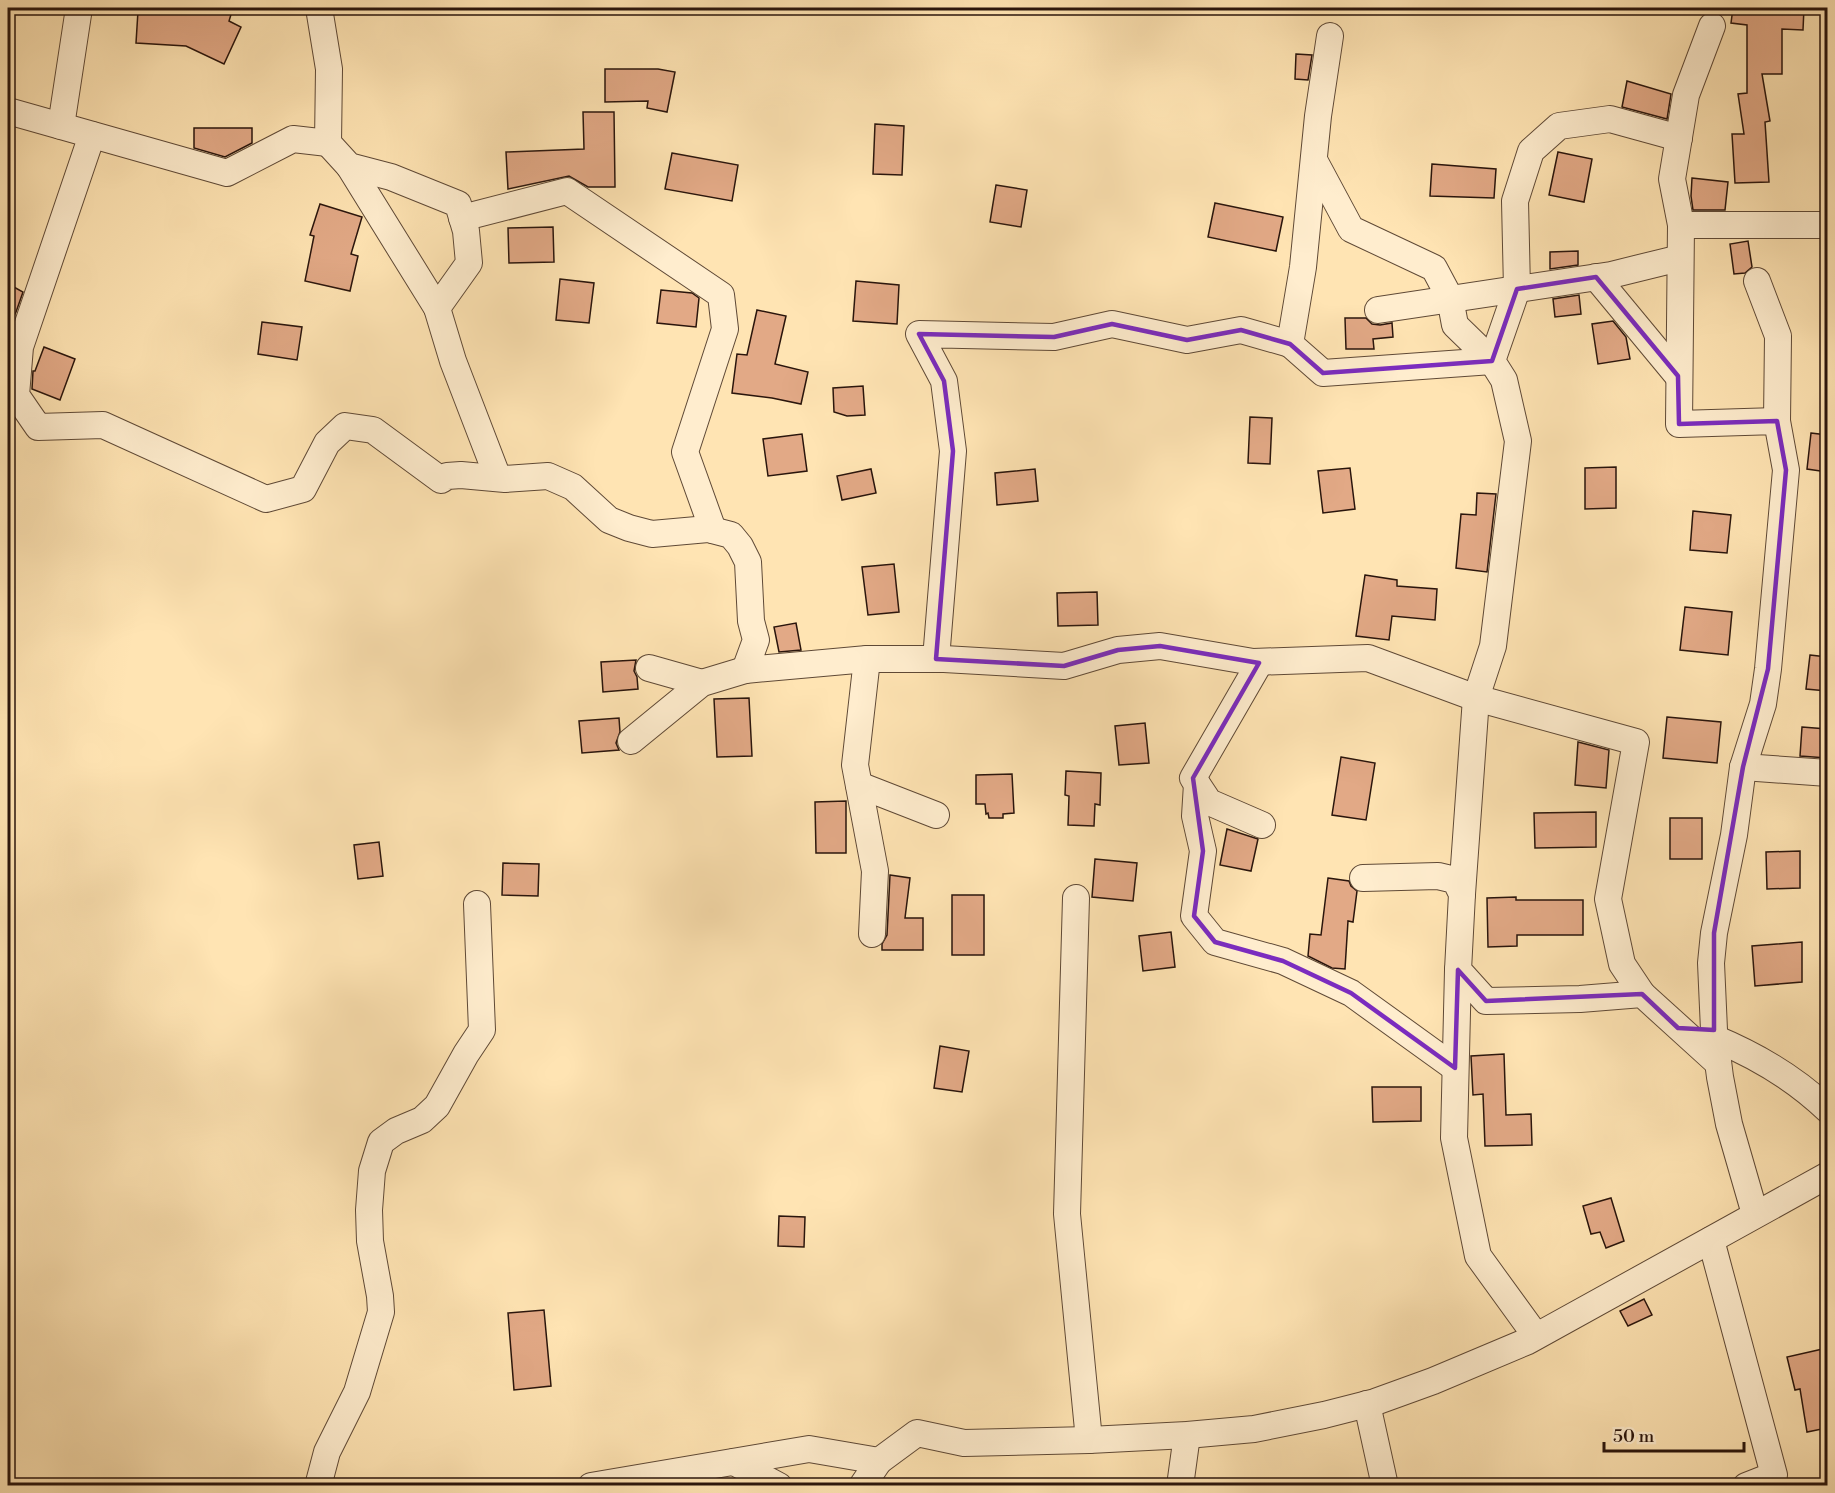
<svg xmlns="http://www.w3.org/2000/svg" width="1835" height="1493" viewBox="0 0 1835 1493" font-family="'Libre Bodoni',serif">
<rect width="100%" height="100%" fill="#ffe4b3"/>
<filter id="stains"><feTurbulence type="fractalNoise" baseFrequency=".00333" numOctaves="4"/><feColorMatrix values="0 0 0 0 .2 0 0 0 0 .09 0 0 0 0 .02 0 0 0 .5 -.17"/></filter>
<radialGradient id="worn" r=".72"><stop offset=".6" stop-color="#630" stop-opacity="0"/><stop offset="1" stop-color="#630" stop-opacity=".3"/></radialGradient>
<g fill="#e2a986" stroke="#2a150c" stroke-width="1.5">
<path d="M144,8h89l-4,13 12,6 -17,37 -38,-18 -50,-3 2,-32h6z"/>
<path d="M1733,8h71l-1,22 -21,-1v45h-20l8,47 -5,1 4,60 -34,1 -3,-49h12l-6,-40 9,-1v-68l-16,-2z"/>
<path d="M1296,54l16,1 -4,25 -13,-1z"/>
<path d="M605,69h53l17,3 -8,40 -20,-4 1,-7 -43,1z"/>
<path d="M1627,81l44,13 -4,25 -45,-12z"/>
<path d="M583,112h31l1,75h-27l-19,-11 -61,13 -2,-37 78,-3z"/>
<path d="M875,124l29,2 -2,49 -29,-1z"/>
<path d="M194,128h58v15l-27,14 -31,-9z"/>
<path d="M1558,152l34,7 -8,43 -35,-7z"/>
<path d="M672,153l66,12 -6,36 -67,-12z"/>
<path d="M1432,164l64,5 -2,29 -64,-2z"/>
<path d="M1692,178l36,4 -3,28h-32l-2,-14z"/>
<path d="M996,185l31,5 -6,37 -31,-5z"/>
<path d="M1215,203l68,14 -7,34 -68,-14z"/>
<path d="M320,204l42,13 -11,37 7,2 -8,35 -45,-10 9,-45 -4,-1z"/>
<path d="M553,227l1,35 -45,1 -1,-35z"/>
<path d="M1748,241l4,26 -7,6 -11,1 -4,-30z"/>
<path d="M1578,251v14l-28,4v-17z"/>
<path d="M560,279l34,4 -5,40 -33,-3z"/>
<path d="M856,281l43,4 -2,39 -44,-3z"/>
<path d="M12,286l11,6 -7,20 -8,15v-33z"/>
<path d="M661,290l31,3 7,5 -3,29 -39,-4z"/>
<path d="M1579,295l2,19 -26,3 -2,-18z"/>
<path d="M757,310l29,6 -11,48 33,8 -7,32 -29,-6 -40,-5 5,-39 10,1z"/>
<path d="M1345,318h21l6,6 8,1 12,-2 1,14 -20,2 1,10h-28z"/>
<path d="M1613,321l13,16 4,22 -32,5 -6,-40z"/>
<path d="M262,322l40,5 -5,33 -39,-6z"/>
<path d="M44,347l31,12 -15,41 -28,-11 1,-18h2z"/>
<path d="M863,386l2,29 -18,1 -13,-4 -1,-24z"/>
<path d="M1250,417l22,1 -2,46 -22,-1z"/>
<path d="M1811,433l16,2v37l-20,-3z"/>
<path d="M802,434l5,37 -39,5 -5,-37z"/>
<path d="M1616,467v41l-31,1v-41z"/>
<path d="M1350,468l5,41 -32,4 -5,-42z"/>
<path d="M871,469l5,24 -34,7 -5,-24z"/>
<path d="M1035,469l3,32 -41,4 -2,-32z"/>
<path d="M1477,493l19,1 -9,78 -31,-4 5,-54 15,1z"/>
<path d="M1693,511l38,4 -4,38 -37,-3z"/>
<path d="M894,564l5,48 -31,3 -6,-48z"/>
<path d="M1365,575l32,5v6l40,3 -2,31 -43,-4 -3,24 -33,-4z"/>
<path d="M1097,592l1,33 -40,1 -1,-33z"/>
<path d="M1685,607l47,5 -4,43 -48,-5z"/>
<path d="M796,623l5,27 -22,2 -5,-25z"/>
<path d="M1810,655l17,2v34l-21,-2z"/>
<path d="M636,660l-2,11 3,6 1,12 -35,3 -2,-30z"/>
<path d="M749,698l3,58 -35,1 -3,-58z"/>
<path d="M1667,717l54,5 -4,41 -54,-5z"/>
<path d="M619,718l1,14 -4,11 3,7 -37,3 -3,-32z"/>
<path d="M1145,723l4,40 -30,2 -4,-39z"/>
<path d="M1802,727l25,2v29l-27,-2z"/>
<path d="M1578,742l31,8 -3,38 -31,-3z"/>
<path d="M1341,757l34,6 -9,57 -34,-5z"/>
<path d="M1066,771l35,2 -1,32 -5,-1 -1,22 -26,-1 1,-29 -4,-1z"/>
<path d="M1012,774l2,39 -11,1v4h-14l-1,-5 -2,1 -1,-10h-9v-29z"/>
<path d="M846,801v52h-30l-1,-51z"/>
<path d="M1596,812v35l-61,1 -1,-35z"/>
<rect x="1670" y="818" width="32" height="41"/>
<path d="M1227,829l31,10 -7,32 -31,-6z"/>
<path d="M379,842l4,34 -25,3 -4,-34z"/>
<path d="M1800,851v37l-33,1 -1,-37z"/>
<path d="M1095,859l42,4 -4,38 -41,-4z"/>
<path d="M503,863l36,1 -1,32 -36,-1z"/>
<path d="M890,875l20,3 -5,40h18v32h-41v-6l5,-9z"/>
<path d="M1328,878l21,3 2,5 6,5 -4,31 -5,-1 -3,48 -13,-1 -24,-12 2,-22 11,1z"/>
<rect x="952" y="895" width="32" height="60"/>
<path d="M1516,897v3h67v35h-66v11l-29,1 -1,-49z"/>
<path d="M1171,932l4,35 -32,4 -4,-35z"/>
<path d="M1802,942v40l-47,4 -3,-40z"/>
<path d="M940,1046l29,5 -7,41 -28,-4z"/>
<path d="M1504,1054l2,61 25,-1 1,31 -47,1 -2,-52 -10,1 -2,-39z"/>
<path d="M1372,1087h49v34l-48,1z"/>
<path d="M1611,1198l13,43 -18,7 -6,-16 -9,2 -8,-28z"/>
<path d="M779,1216l26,1 -1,30 -26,-1z"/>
<path d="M1644,1299l8,16 -24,11 -8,-15z"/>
<path d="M544,1310l7,76 -37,4 -6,-77z"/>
<path d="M1827,1348v80l-20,4 -7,-43 -5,1 -8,-33z"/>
</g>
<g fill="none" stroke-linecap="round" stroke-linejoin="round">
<g stroke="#5f4936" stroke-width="28">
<g id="minor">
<path d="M319,8l10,61 -1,74 21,23 42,11 67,27 8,27 3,32 -32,45 16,53 45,117"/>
<path d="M1330,36l-12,80 -15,151 -13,77 33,29 169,-12"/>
<path d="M8,111l219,62 66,-34 35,4"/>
<path d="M61,126l18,-118"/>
<path d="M92,135l-72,212 -4,48 22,32 65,-2 163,74 37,-10 24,-46 18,-17 28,4 68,50 6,-4 14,-1 44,4 43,-3 25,11 36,33 20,8 23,6 56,-5 23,6 9,11 8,16 3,59 5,19 -11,30 122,-11h77l120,7 54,-16 42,-4 93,16 115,-4 108,40 160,44 -28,157 14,65 20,30"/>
<path d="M1314,160l37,69 83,39 16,30 5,27 37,36"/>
<path d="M349,166l88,142"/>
<path d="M462,218l105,-27 154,104 4,34 -40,123 28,78"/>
<path d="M1681,225l-9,-46 14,-84 26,-69"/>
<path d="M1596,277l82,99"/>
<path d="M1757,281l21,55 -1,85"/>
<path d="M1378,310l233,-35 69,-17"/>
<path d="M867,659l-12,106 20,106 -3,63"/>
<path d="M936,659l17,-208 -9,-70 -25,-47 135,3 58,-13 75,16 54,-10 49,14"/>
<path d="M1260,662l-67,116 16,24 53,23"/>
<path d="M649,668l53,15"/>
<path d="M631,741l71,-58 43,-13"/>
<path d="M1743,767l85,6"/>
<path d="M1197,784l-2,32 8,35 -9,65 21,26 68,19 68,32 104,75"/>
<path d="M859,785l77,30"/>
<path d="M1363,878l75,-2 17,4 7,14 -4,76 28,31 94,-2 62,-5 76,69"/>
<path d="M1462,894l14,-196 17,-52 25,-205 -14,-61 -12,-19 25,-72 -2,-88 16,-50 28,-25 51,-7 69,19"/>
<path d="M1076,898l-9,316 22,226"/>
<path d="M1458,970l-4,168 24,118 58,80"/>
<path d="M1714,1038c41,17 82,41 114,72"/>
<path d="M1755,1214l-26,-90 -9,-47 -6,-47 -3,-67 3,-30 20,-98 9,-68 20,-63 5,-35 18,-199 -9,-49 -98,3 2,-199h147"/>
<path d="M1711,1240l63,235 -28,11"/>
<path d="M1367,1404l18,82"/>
<path d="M734,1462l45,24"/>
<path d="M318,1486l9,-34 30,-60 24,-80 -1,-16 -10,-55 -1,-31 3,-39 9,-29 15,-11 26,-11 15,-14 29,-52 16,-24 -5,-126"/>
<path d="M591,1486l218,-37 70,12 38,-28 47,10 125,-3 98,-5 67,-6 70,-14 51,-13 58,-21 95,-40 300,-166"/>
<path d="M862,1486l17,-25"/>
<path d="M1180,1486l7,-51"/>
</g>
</g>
<use href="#minor" stroke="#ffedce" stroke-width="26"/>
</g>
<path fill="none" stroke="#7b2cbf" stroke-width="4.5" stroke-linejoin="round" d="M1596,277l82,99 1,48 98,-3 9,49 -18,199 -25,98 -29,166v97l-36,-2 -36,-34 -156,7 -28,-31 -3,98 -104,-75 -68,-32 -68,-19 -21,-26 9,-65 -10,-73 66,-115 -99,-17 -42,4 -54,16 -128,-7 17,-208 -9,-70 -25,-47 135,3 58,-13 75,16 54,-10 49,14 33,29 169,-12 25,-72z"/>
<rect width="1835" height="1493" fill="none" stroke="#ffe4b3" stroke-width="30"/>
<rect x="9" y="9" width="1817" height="1475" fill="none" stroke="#2a150c" stroke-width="3"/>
<rect x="15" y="15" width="1805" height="1463" fill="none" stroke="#2a150c" stroke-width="1.5"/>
<path d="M1604 1442v9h140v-9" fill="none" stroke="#2a150c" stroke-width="3"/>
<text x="1613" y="1442" font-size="18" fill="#2a150c" stroke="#ffedce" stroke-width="4.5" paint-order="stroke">50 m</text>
<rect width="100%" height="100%" filter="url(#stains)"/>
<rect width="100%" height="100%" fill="url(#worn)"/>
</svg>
